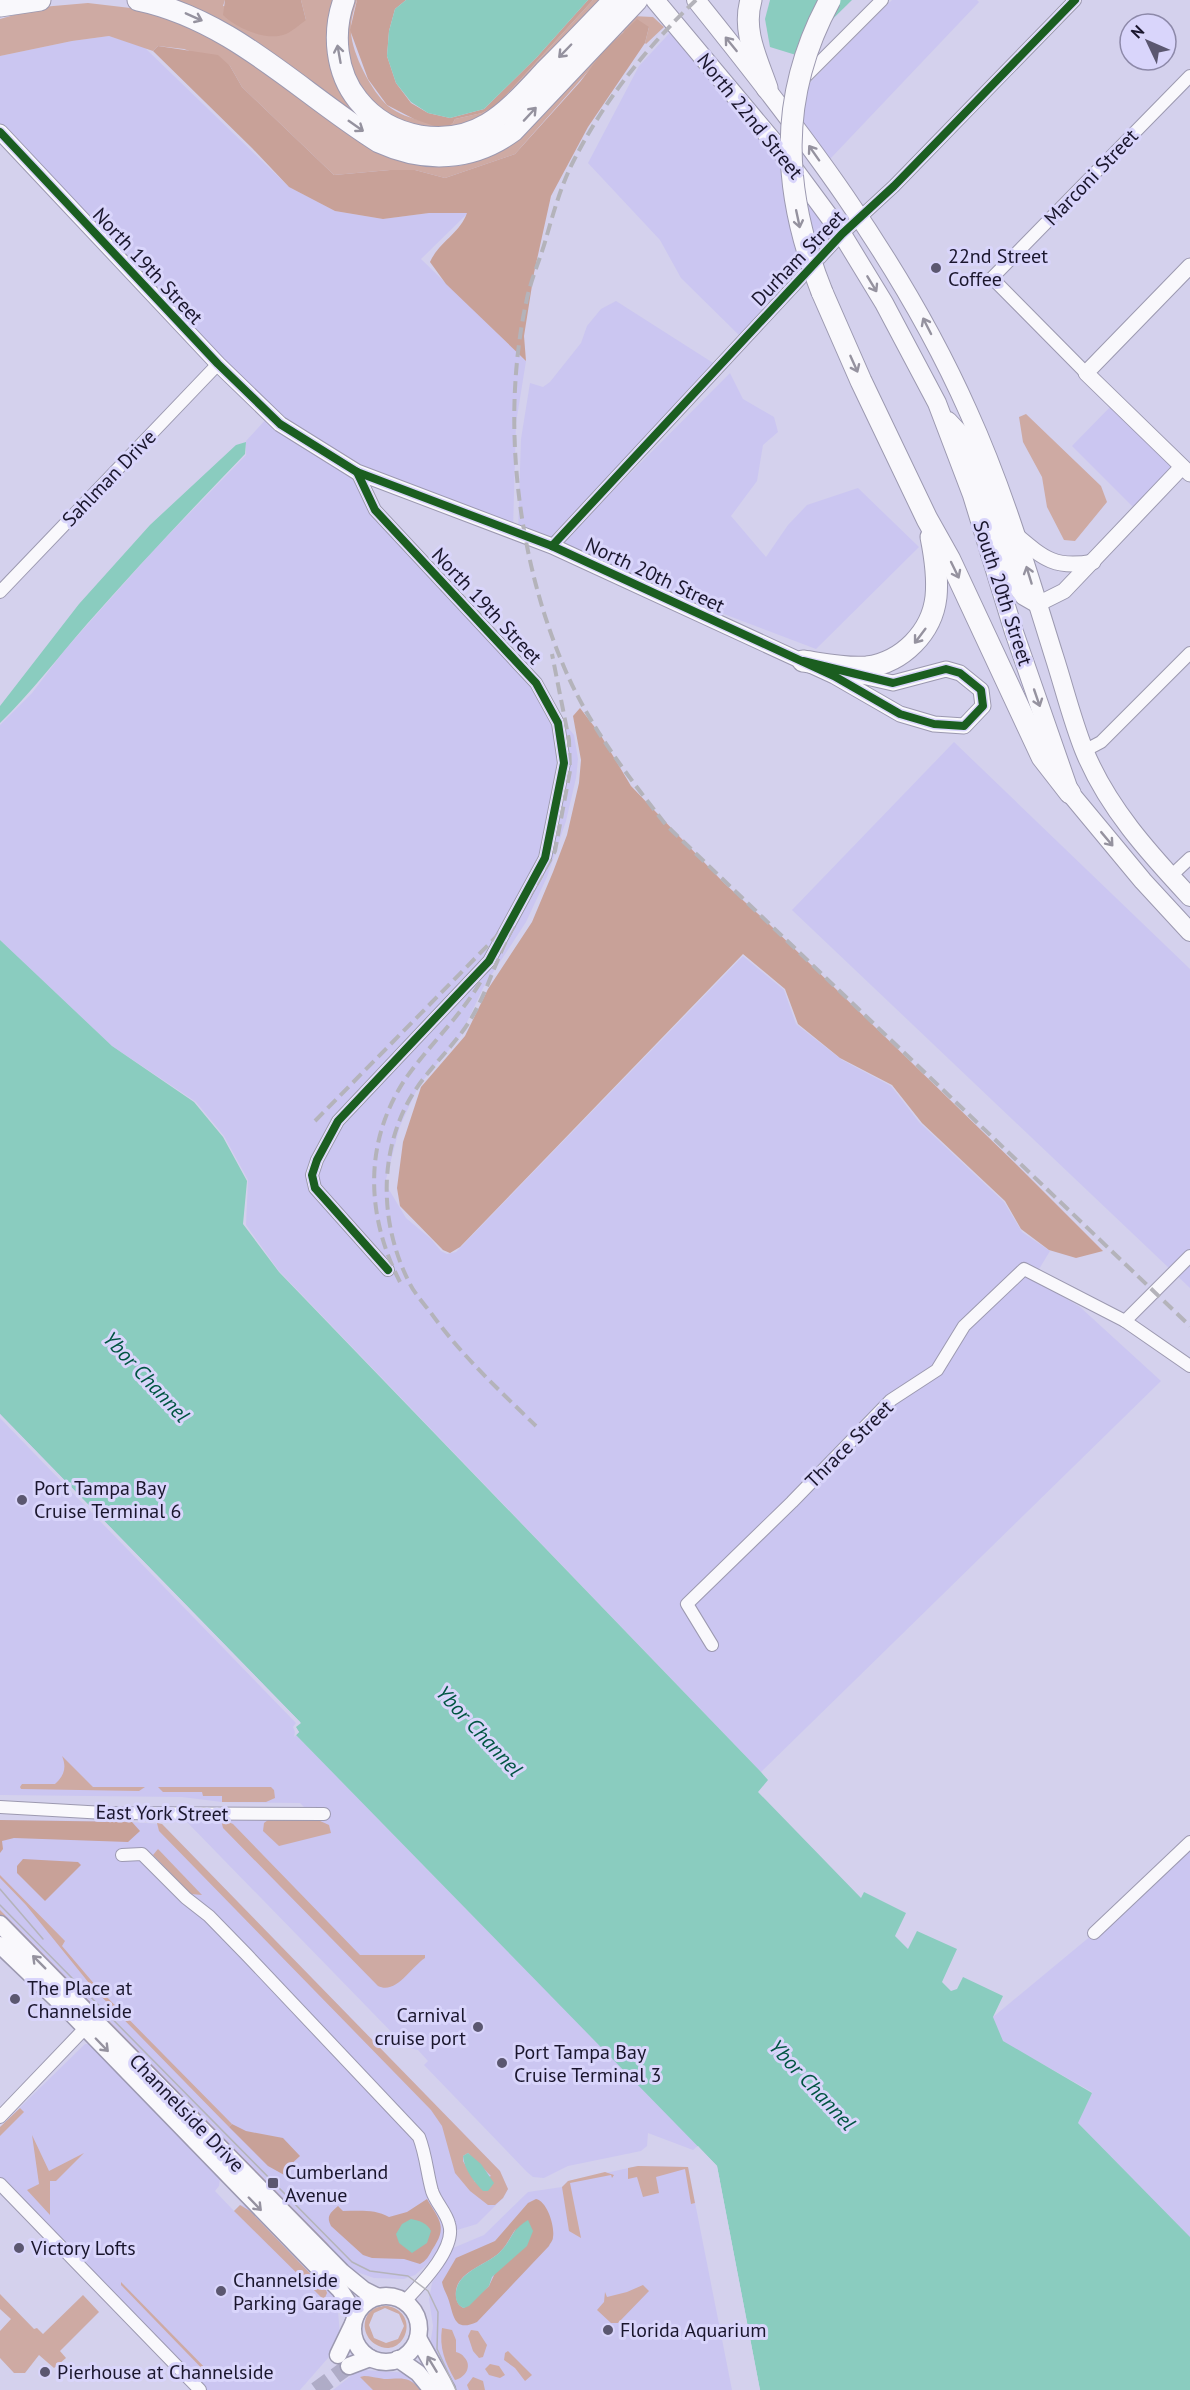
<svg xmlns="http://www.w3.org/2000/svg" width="1190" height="2390" viewBox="0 0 1190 2390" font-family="'PT Sans',sans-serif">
<rect width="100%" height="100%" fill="#d4d1ed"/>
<g fill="#cbc6f1">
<path d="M892,0h85l2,2 -149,157 -41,-55z"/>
<path d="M677,25l165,216 -97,100 -64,-63 -21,-38 -72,-77 51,-97z"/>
<path d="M109,36l35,11 145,140 46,24 48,8 46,-6h39l-47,46 105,102 -10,62 -3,107 -154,-61 -77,-47 -282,-292v-74l72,-15z"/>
<path d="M616,301l105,67 -171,175 -32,-10 3,-94 9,-56 13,4 7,-5 31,-39 6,-17 14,-17z"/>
<path d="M730,373l13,26 31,18 4,15 -15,13 -6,36 -26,35 35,41 22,-32 19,-20 51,-17 61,59 -103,102 -179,-68 -80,-34z"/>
<path d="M1116,401l67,65 -44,47 -67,-67z"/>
<path d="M269,416l84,57 19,38 160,173 42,51 4,24 -2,19 -10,43 -19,56 -21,45 -43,66 -23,49 -41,48 -19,41 -15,57 21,35 25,21 10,12 6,3 9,-2 287,-296 41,34 12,34 46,36 49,26 28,36 85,80 18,30 28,19 -17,28 47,28 81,74 -400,391 -482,-501 -33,-46 2,-45 -24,-44 -28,-34 -84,-56 -112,-106v-215l32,-32 32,-42 89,-100 93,-96v-14z"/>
<path d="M954,742l236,227v319l-398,-378z"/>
<path d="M0,1414l301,309 -5,12 402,411 -5,4 -45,-17 -1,13 -6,5 -73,15 -24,12 -11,-1 -6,-5 -103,-107 4,-4 -10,-11 -12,-3 -221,-227h132l-17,-17 -78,-1 -40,-5 -182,-2z"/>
<path d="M0,1820l111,1 51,3 338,347 8,18 -5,9 -26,26 -20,6 -13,9 -12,21 -17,15 -11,4 -30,-1 -23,-8 -351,-355z"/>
<path d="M1190,1839v398l-112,-114 14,-31 -90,-51 -9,-24 111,-92z"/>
<path d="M85,2044h3l93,91 39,43 -1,8 -4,5 19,20 6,-6 9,1 84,89 5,16 2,24 -5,15 -35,40h-93l-207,-213v-50z"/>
<path d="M638,2166l50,1 44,223h-281l-21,-44 3,-20 -4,-27 3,-16 21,-35 31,-13 44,-43 34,-5 6,-6z"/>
<path d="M363,2370l45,3 21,17h-96l23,-18z"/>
</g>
<g fill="#ceaaa3" fill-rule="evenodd">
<path d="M155,0h70l-2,6 83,14 -5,-20h36l4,83 82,60 117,-45 -126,52z"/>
<path d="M352,0h5c-3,9 -7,22 -6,32 1,22 21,60 37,74 10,8 23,12 34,15 12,3 19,7 31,2l2,-4 27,-6 14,-7 97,-106h7l-102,112 -64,21 -57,-21 -30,-49v-45z"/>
<path d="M88,3l51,6 71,22 180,126c73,26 115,-1 164,-53l-3,-4 81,-84 21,1 11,10 -18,17 -1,-1 4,-16 -26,5 -108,122 -70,24 -30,-8h-25l-56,5 -92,-88 -12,-21 -46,-17 -26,-3 -5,5 -44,-15 -37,5 -72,15v-37l42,-12z"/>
<path d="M1026,414l75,72 6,16 -32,39 -11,-1 -17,-33 -5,-30 -19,-35 -4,-25z"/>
<path d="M62,1756l31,31h52l-6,4 -118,-2 -1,-2 2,-3h33c9,-8 12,-16 7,-28z"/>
<path d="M158,1787h113l3,3 1,8 -9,4h-44v-6h-19l-1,-4h-39z"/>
<path d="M224,1820l9,4 127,131h65v3c-14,9 -29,37 -47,28l-155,-158 -1,-4z"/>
<path d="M268,1820h50l11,5 2,8 -52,13 -16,-15 1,-8z"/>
<path d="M157,1823l5,1 338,347 8,18 -5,9 -8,7h-7l-18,-14 -15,-18 -13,-47 -11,-16 -272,-279zM468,2153l23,23 -16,6 -12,-21v-5z"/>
<path d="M158,1849l44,46 -11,-1 -38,-39z"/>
<path d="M0,1875l65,66 -3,5 34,40 136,138 -3,3 -136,-139 -67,-83 -26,-27z"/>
<path d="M0,1910l328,334 5,7 -333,-336z"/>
<path d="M20,2108l4,4 -24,24v-9z"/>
<path d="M32,2135l17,36 35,-18 -28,28h-6v34l-23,-25 12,-6z"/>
<path d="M638,2166l50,1 7,36 -4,1 -6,-35 -29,8 3,16 -16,4 -6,-20 -9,2v-11z"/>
<path d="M605,2172l9,3 -2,3 -1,-3 -41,8 11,55 -12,-7 -7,-44 6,-6z"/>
<path d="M240,2205l10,6 76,79 1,3 -3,7 -90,-89z"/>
<path d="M121,2282l95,97 -3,1 -92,-95z"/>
<path d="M643,2285l6,6 -31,32h-7l-14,-13 7,-8 1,-10 2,5 20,-5z"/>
<path d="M0,2294l34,35 3,-1 6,6 40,-39 16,17 -39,39 6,7 -12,10 -15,-13 -14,18h-11l-14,-15v-27l11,-12 -11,-10z"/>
<path d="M388,2306c35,8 15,56 -13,38 -5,-3 -9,-9 -10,-15 -2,-15 9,-24 23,-23zM385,2308l14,6 5,12 -6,13 -12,4 -12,-5 -5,-13 5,-12z"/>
<path d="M442,2328l10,2 4,10v12c3,1 6,2 8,5 9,9 1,21 -9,23 -10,-18 -16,-32 -13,-52z"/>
<path d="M471,2330l7,1 9,14 -4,12 -4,1 -6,-7 -5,-15z"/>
<path d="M508,2351l24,24 -7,6 -10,-13 -11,-8 1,-7z"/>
<path d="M490,2364l9,2 6,9 -5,3 -11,-3 -4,-6z"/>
<path d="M364,2376c6,0 13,2 20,3 16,0 25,-4 36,11h-47l-13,-13z"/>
<path d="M473,2377l10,4 2,9h-16l-2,-5z"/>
</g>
<g fill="#c8a198" fill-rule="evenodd">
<path d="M225,0h76l5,20c-6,4 -13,11 -20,14 -19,8 -50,-6 -63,-19z"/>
<path d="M357,0h49l-11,9 -6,22 -2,25 9,27 15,20 17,10 22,5 34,-9 53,-52 51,-57h5l-97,106 -14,7 -27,6 -2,4 -10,6 -29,-10 -27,-14 -19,-26 -18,-49z"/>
<path d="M637,19l12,8 -4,16 -57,84 -37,69 -17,77 -10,63 2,25 -80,-77 -16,-22c9,-20 30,-29 37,-49h-38l-46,6 -48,-8 -46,-24 -37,-39 -99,-97 5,-5 60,9 12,11 12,21 92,88 56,-5h25l30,8 70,-24 65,-72 22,-29z"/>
<path d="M580,708l20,26 31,52 93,97 43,39 252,245 84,84 -27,7 -27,-8 -28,-21 -16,-28 -83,-78 -30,-38 -52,-27 -42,-34 -13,-35 -42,-35 -283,293 -10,6 -7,-3 -43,-44 -3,-18 6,-46 18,-55 44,-51 23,-47 44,-67 21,-50 14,-37 12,-52 2,-23 -8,-44z"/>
<path d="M0,1820l132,2 8,9 -12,11 -114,-4 -12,3 1,8 -3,4z"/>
<path d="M23,1859l55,3 3,3 -36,36 -28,-28v-7z"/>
<path d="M232,2124l14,7 37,7 17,18 -13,12 3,3 -4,5 -18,-10 -39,-39z"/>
<path d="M427,2199c13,22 21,28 5,51 -3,6 -6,11 -12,14l-16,-5 -32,-1 -9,-3 -32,-29c-5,-10 -1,-13 7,-20l5,5c16,0 32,-2 46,6l18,-5z"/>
<path d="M536,2199c11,2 19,27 17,38 0,4 -3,6 -4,9l-72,76c-22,10 -23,-4 -28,-21 -2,-7 -6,-12 -7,-19l14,-24 39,-17 33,-38zM516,2228l-27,58 -25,22c-5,-2 -7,-5 -8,-11 -3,-25 30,-31 44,-45 7,-7 11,-16 16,-24z"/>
</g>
<g fill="#8accbf">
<path d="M406,0h182l-51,57 -53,52 -34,9 -22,-5 -17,-11 -15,-19 -9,-27 2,-25 6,-22z"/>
<path d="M770,0h82l-56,55 -26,-8 -5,-28z"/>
<path d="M246,442l-1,12c-54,56 -107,112 -158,170 -29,33 -55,68 -87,99v-17l79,-102 71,-79 86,-80z"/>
<path d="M0,940l112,106 82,56 29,35 24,44 -4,43 36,48 482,500 7,8 -10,12 103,106 3,-6 42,21 -11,23 13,13 9,-18 40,18 -15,33 9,9 6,-2 6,-12 40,19 -10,21 10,24 89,52 -14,30 112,114v153h-430l-43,-224 -421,-431 3,-3 -4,-5 5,-5 -300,-308z"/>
<path d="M468,2153l13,11 13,19 -6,8h-5c-9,-9 -19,-22 -20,-35z"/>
<path d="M411,2219c9,2 16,4 20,12l-4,12 -15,10 -13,-10 -3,-9 6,-10z"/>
<path d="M528,2220l5,11 -6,15 -35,31 -3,9 -20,20 -5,2c-5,-2 -7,-5 -8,-10 -3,-26 30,-32 44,-46 13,-13 9,-20 28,-32z"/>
</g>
<g fill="#d4d1ed">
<path d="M0,1414l301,309 -5,4 3,5 -5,5 1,-5 -2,-5 3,-4 -296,-305z"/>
<path d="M698,2146l19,20 43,224h-3l-43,-222 -19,-20z"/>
</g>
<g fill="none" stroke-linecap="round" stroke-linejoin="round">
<path stroke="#afacc7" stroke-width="16" stroke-dasharray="16 8" stroke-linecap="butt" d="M316,2390l33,-24"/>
<g stroke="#9c99b0" stroke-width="14">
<g id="minor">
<path d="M801,81l81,-81"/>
<path d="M1086,373l-94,-95 198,-202"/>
<path d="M357,472l18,38 161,173 22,40 6,40 -19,95 -56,103 -151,160 -21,39 -5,15 3,13 73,82"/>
<path d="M552,546l290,-312 52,-48 181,-186"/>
<path d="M0,592l218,-228"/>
<path d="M1084,751l17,-9 89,-89"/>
<path d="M1171,876l19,-18"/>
<path d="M1125,1321l65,-65"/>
<path d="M712,1645l-25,-41 105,-102 99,-102 46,-30 27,-44 60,-57 101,52 65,45"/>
<path d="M0,1807l105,6 219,1"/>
<path d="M122,1855l20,-1 44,44 23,18 38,39 172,182c7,18 8,36 13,54 4,12 14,21 17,33 8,24 -29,61 -44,77"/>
<path d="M1094,1933l96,-91"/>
<path d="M0,2117l90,-94"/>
<path d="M0,2184l200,206"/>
</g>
</g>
<g stroke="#9c99b0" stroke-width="17">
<g id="tertiary">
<path d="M0,132l218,232 62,60 77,48 195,74 282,130 66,38 34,10 30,2 19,-20 -2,-16 -21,-17 -14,-4 -53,14 -44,-10"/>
<path d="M1190,266l-104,107 104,101"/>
<path d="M1017,536c27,23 39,33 76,26"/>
<path d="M1038,604l26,-13 118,-124"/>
</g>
</g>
<g stroke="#9c99b0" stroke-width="19">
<g id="secondary">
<path d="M0,1924l342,348 22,18 14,7"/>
<path d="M0,1945l71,68 269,277 16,25"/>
<circle cx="386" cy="2329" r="33"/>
<path d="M418,2338l29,52"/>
<path d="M338,2355l15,-31"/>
<path d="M398,2359l20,14 14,17"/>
<path d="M349,2366l21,-8"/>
</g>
</g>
<g stroke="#9c99b0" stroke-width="20">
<g id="primary">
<path d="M655,0l122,146 65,88 42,69 53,100 35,92 42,137 56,161 73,88 47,51"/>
<path d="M696,0c103,128 205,260 272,411 36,79 60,162 86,245 10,31 18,64 30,94 23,57 65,103 106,147"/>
<path d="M948,421l17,18 51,146 8,11 14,8"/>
</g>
</g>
<g stroke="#9c99b0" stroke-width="23">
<g id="motorway">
<path d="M138,0c95,20 161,92 241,142 46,21 93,19 134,-11l124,-131"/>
<path d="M344,0c-12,33 -8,73 14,100 16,20 38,32 62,36 61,10 90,-28 127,-67 23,-23 45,-46 67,-69"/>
<path d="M751,0c-9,31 6,59 16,88"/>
<path d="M0,6l40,-6"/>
<path d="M822,292l39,89 66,138 23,41 92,197 28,36"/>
<path d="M803,661c21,3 43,8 64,6 36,-5 65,-35 69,-70 2,-20 -1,-40 -5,-60"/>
</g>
</g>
<use href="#minor" stroke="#f9f8fc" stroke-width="12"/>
<use href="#tertiary" stroke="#f9f8fc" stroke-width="15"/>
<use href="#secondary" stroke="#f9f8fc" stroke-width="16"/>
<use href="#primary" stroke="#f9f8fc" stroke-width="18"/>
<use href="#motorway" stroke="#f9f8fc" stroke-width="21"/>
<g stroke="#b4b3ba" stroke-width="1.5">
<path d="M0,1889l43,50"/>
<path d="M0,1905l352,357 18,9 38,5 20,15 10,21 -1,37 19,41"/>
</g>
<g stroke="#b4b3ba" stroke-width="4" stroke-dasharray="12 6" stroke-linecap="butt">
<path d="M696,0c-49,47 -91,99 -122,160 -13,25 -21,54 -29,82 -6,20 -15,40 -19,61 -25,117 -9,254 38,364 25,59 63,108 102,158l524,501"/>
<path d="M514,926c-17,29 -25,62 -42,91 -18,31 -48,54 -65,87 -29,56 -26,124 3,180 5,10 14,20 21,29 30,42 68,77 105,113"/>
<path d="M315,1121l183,-186 36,-46 21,-38 15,-80 -1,-31 -17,-86"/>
<path d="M400,1282c-34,-66 -37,-140 6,-204 24,-34 54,-61 75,-97"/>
</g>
<g stroke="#9c99b0" stroke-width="23" stroke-linecap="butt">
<path id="motorway-bridge" d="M822,292c-40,-100 -45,-195 8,-292"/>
</g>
<use href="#motorway-bridge" stroke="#f9f8fc" stroke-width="21"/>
<g stroke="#d9d5fb" stroke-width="11">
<g id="cycleway">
<path d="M0,132l218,232 62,60 77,48 195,74 282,130 66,38 34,10 30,2 19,-20 -2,-16 -21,-17 -14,-4 -53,14 -90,-22"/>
<path d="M357,472l18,38 161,173 22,40 6,40 -19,95 -56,103 -151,160 -21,39 -5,15 3,13 73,82"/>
<path d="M552,546l290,-312 52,-48 181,-186"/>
</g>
</g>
<use href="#cycleway" stroke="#1b5e20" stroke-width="8"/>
</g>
<defs><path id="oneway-shaft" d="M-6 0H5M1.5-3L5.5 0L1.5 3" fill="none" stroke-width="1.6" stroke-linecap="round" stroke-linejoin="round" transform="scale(1.5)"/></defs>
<g stroke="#95929f">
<use href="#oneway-shaft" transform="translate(194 17) rotate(24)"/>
<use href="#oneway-shaft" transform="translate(731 44) rotate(-129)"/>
<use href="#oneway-shaft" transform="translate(565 51) rotate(134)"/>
<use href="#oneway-shaft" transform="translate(339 54) rotate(-100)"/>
<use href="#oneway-shaft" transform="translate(530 114) rotate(-47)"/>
<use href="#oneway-shaft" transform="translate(356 126) rotate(35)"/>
<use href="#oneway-shaft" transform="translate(814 153) rotate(-125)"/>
<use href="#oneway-shaft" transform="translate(798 219) rotate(78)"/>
<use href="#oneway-shaft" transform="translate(872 284) rotate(59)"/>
<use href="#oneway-shaft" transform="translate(927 326) rotate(-117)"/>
<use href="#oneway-shaft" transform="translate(854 364) rotate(66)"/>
<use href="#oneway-shaft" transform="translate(955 570) rotate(64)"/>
<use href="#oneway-shaft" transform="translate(1029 575) rotate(-107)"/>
<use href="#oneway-shaft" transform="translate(920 636) rotate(127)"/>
<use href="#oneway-shaft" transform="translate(1037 698) rotate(71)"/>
<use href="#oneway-shaft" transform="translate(1107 839) rotate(50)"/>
<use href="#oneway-shaft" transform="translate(39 1962) rotate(-135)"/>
<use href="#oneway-shaft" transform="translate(102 2045) rotate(46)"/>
<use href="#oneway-shaft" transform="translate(255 2204) rotate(46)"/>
<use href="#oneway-shaft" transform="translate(432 2364) rotate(-121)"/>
</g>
<g fill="#5b5770" stroke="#d9d5fb" stroke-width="2">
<circle cx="936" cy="268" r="6"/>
<circle cx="22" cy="1500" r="6"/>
<circle cx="15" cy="1999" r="6"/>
<circle cx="478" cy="2027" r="6"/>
<circle cx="502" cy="2063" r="6"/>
<rect x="267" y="2177" width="12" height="12" rx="3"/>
<circle cx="19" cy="2248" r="6"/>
<circle cx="221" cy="2291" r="6"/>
<circle cx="608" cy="2330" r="6"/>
<circle cx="45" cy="2372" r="6"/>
</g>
<g text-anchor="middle" stroke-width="6" stroke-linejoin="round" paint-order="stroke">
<g font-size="20" fill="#1a162d" stroke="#d9d5fb">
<text transform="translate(750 116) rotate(51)" y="7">North 22nd Street</text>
<text transform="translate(1091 177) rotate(-46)" y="7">Marconi Street</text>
<text transform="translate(798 258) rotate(-46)" y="7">Durham Street</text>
<text transform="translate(148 266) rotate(47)" y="7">North 19th Street</text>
<text transform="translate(109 478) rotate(-46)" y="7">Sahlman Drive</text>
<text transform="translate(655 575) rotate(25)" y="7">North 20th Street</text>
<text transform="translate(1003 593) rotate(72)" y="7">South 20th Street</text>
<text transform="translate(487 606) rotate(47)" y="7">North 19th Street</text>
<text transform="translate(849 1444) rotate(-45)" y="7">Thrace Street</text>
<text transform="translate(162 1813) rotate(1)" y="7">East York Street</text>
<text transform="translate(187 2113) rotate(46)" y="7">Channelside Drive</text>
</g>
<g font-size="20" fill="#1a162d" stroke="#d9d5fb" text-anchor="start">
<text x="948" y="263">22nd Street<tspan x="948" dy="23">Coffee</tspan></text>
<text x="34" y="1495">Port Tampa Bay<tspan x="34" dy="23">Cruise Terminal 6</tspan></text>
<text x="27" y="1995">The Place at<tspan x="27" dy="23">Channelside</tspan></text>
<text x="466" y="2022" text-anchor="end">Carnival<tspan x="466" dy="23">cruise port</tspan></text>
<text x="514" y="2059">Port Tampa Bay<tspan x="514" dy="23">Cruise Terminal 3</tspan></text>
<text x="285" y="2179">Cumberland<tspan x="285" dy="23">Avenue</tspan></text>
<text x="31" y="2255">Victory Lofts</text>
<text x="233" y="2287">Channelside<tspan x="233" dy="23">Parking Garage</tspan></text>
<text x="620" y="2337">Florida Aquarium</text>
<text x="57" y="2379">Pierhouse at Channelside</text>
</g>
<g font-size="21" font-style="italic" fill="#015542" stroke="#d9d5fb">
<text transform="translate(146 1377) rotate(47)" y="7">Ybor Channel</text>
<text transform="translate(479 1731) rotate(47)" y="7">Ybor Channel</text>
<text transform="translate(812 2085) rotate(47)" y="7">Ybor Channel</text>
</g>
</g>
<g transform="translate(1148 42) rotate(314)"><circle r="28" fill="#d9d5fb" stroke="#8d89a9" stroke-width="1.5"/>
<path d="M0-4.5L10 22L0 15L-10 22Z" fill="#5b5770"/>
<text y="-9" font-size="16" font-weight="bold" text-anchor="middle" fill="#1a162d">N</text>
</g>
</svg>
